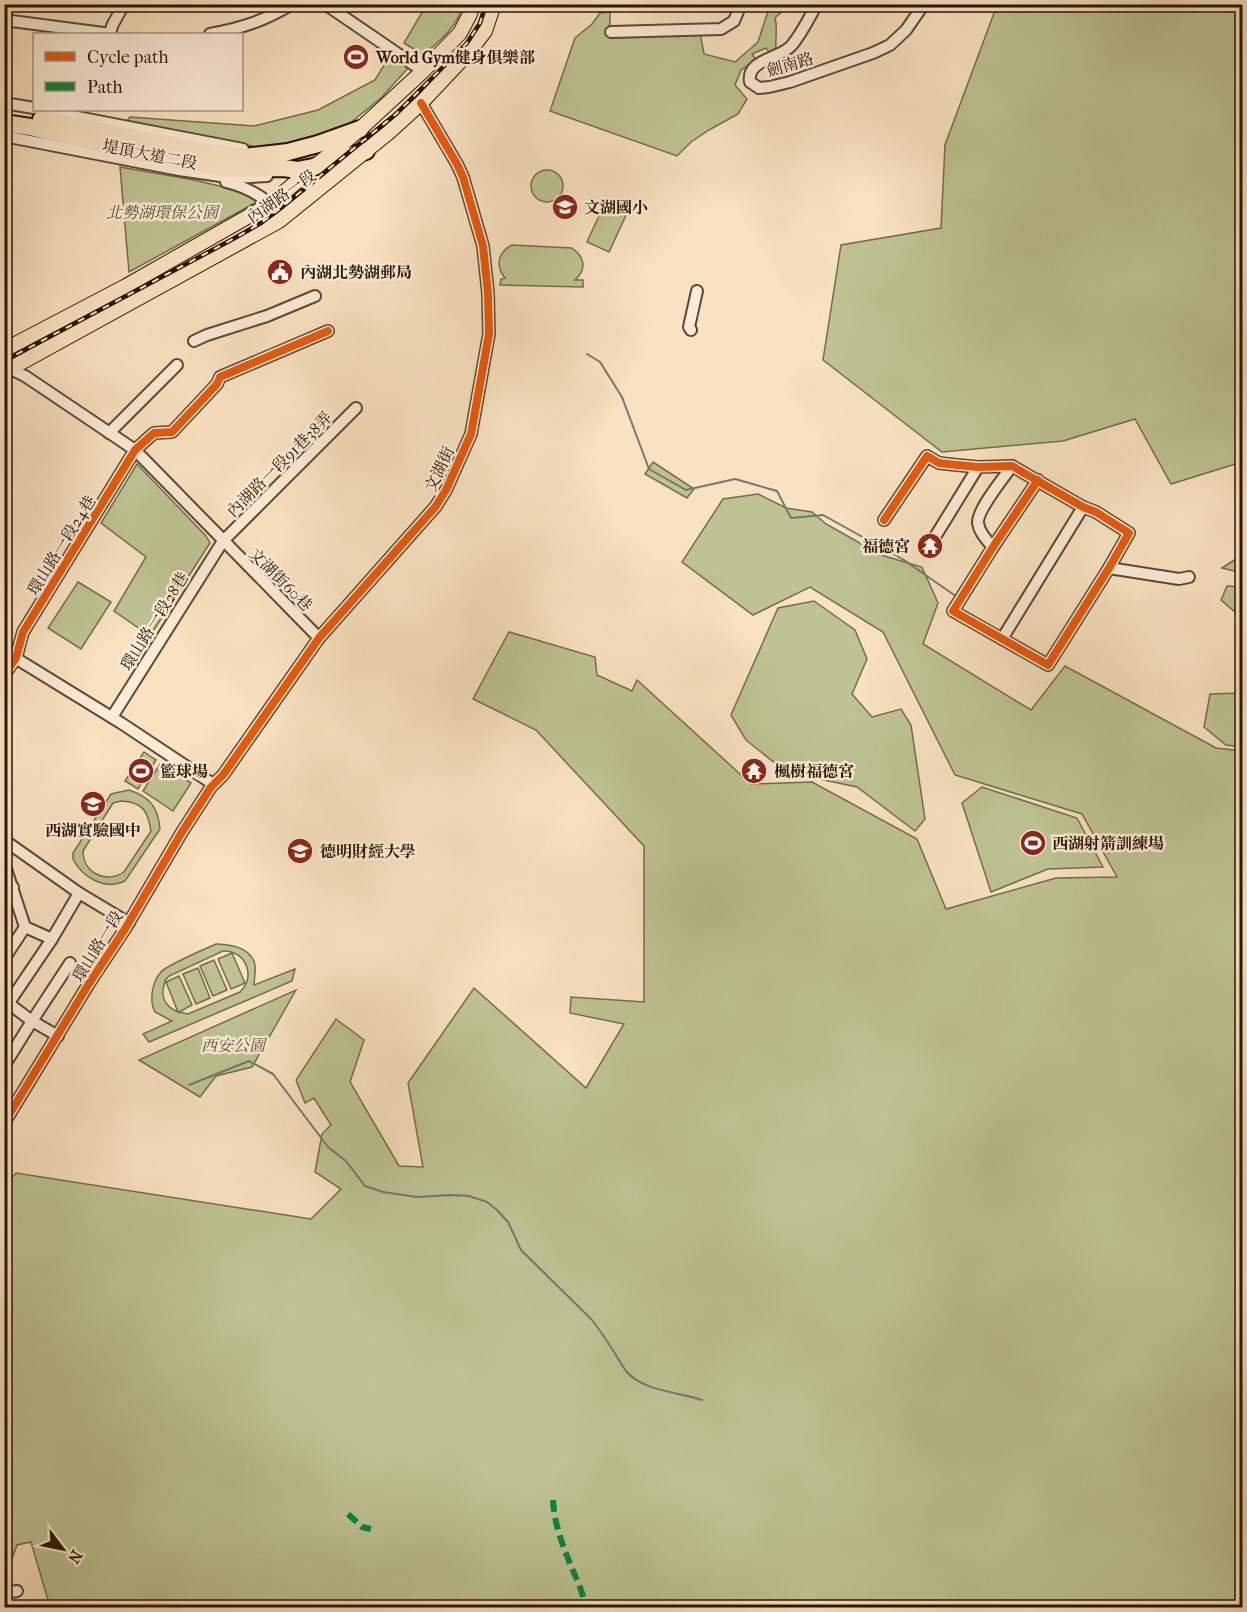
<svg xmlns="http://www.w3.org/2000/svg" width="1247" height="1612" viewBox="0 0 1247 1612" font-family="'IM FELL French Canon','Noto Serif TC',serif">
<rect width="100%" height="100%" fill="#f9e2c1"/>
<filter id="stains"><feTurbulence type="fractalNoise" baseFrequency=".00333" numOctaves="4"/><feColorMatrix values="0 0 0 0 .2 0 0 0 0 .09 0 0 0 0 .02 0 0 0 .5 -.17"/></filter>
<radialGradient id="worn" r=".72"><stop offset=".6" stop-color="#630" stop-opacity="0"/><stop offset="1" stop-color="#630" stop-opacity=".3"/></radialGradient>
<g fill="#bec393" stroke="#746c4a" stroke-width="1.5" fill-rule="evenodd">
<path d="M427,4l35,1c-3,21 -24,37 -39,50l-19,-12z"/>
<path d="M770,5h18v1l-13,12c3,10 0,20 1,30l-7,4 -3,-4 -14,6 4,6 -15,10 -6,15 12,14 -9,15 -29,16 -18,12 -14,14 -127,-45 25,-73 17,-14 8,-11 10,-1v22l90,-2 4,22 31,8 23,-20z"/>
<path d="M997,5h245v457l-71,22 -36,-65 -72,22 -121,11 -119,-92 18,-115 100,-17 4,-83z"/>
<path d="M389,57l20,10 -28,31 -36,29 -48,15 -40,5 -131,-25 4,-5 124,9 64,-16 57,-30z"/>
<path d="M120,167l74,13 59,14 5,5 -3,4 -126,69z"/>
<circle cx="547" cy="186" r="16"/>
<path d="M605,203l22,10 -18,39 -22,-10z"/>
<path d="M512,245l60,3c13,9 15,21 3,32h8v7l-83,-2 1,-6 4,-1c-10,-12 -7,-26 7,-33z"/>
<path d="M653,462l41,27 -7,9 -42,-24z"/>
<path d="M137,464l69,72 4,7 -60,93 -36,-25 32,-54 -45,-34z"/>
<path d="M758,494l28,14 26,4 14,12 55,31 41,12 16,36 -15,41 108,66 34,-44 151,82 26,3v856h-1192l-19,-65 -14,3 -9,25 -3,1 -1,-302 5,-2v-86l7,-8 295,46 30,-30 -26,-17 7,-38 9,-9 -17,-27 -9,5 -9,-23 40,-61 28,21 -14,42 49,84 24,1 -15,-84 66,-95 112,100 38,-64 -54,-11 1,-16 73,5v-156l-108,-116 -63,-31 36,-67 86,25 2,18 35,16 5,-11 114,104 61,-2 105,57 29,70 110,-31 61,-1 -35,-63 -127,-39 -72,-143 -73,-45 -57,28 -71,-53 41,-63z"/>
<path d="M1242,555v18l-20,-5z"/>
<path d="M78,582l33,20 -30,47 -33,-21z"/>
<path d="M1227,586l15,1v31l-21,-18z"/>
<path d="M814,601l41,29 12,29 -15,35 20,23 29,-8 10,16 14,94 -10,12 -58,-44 -71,-15 -40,-32 -15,-25 47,-107z"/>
<path d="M1242,693v54l-16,-2 -22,-18 6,-33z"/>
<path d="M144,752l12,8 -18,29 -13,-8z"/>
<path d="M160,764l31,19 -18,28 -30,-20z"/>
<path d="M982,787l95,31 26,49 -55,2 -57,23 -29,-89z"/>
<path d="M129,790c21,7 29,17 31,39l-35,52c-20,10 -43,-4 -52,-22v-6l38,-59zM121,801c22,1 27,10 30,30l-27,41c-18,12 -41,1 -41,-21l30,-48z"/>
<path d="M216,944c14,1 31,2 38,17 3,7 0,17 0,24l41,-16 -3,12 -143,61 -6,-8 29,-13 -17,-9c-6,-12 -3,-30 6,-40 6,-7 44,-23 55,-28zM223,951c22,-1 34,25 17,41l-52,22 -9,-2 13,-7 -13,-29 -13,6 -1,-2 4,-4zM165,982h1l12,30c-14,-6 -18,-17 -13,-30z"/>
<path d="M232,953l13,30 -14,6 -13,-30z"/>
<path d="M214,960l13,30 -14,6 -13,-30z"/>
<path d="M198,968l12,30 -14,6 -13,-30z"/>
<path d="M296,990l-44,77 -36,9 -16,21 -61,-37z"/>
</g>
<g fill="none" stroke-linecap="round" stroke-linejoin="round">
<g stroke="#70796f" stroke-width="2">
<path d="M587,354l13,8 22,35 27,72 37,21 49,-11 42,12 14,27 32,-3 81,45 53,37"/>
<path d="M189,1085l60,-24 24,13 55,73 18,14 19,25 18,6 34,5 33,-2 19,1 18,6 10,8 11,12 13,28 71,70c8,10 15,21 22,32 4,6 8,14 13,20 16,19 52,20 75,28"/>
<path d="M4,1598l16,10"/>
</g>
<g stroke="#5e4830" stroke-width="14">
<g id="minor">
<path d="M325,4l98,67"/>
<path d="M817,4c-8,14 -15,29 -25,41 -11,14 -46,14 -42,37l9,6 10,-1 21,-5 83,-29 17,-8 16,-15 18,-26"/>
<path d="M4,20l107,14"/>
<path d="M611,32l110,-3 13,-8 7,-17"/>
<path d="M110,34l2,-8 12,-22"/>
<path d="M210,34c32,-6 54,-13 82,-30"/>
<path d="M4,103l30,5"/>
<path d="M41,110l202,39"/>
<path d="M4,136l175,34 55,8 33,-2"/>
<path d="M226,182c17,4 30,10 44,22"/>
<path d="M691,330l-2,-3 8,-36"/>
<path d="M194,341l13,-6 60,-19 48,-20"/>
<path d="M6,367l19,9 110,74 184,188"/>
<path d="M109,433l68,-68"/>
<path d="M884,520l43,-64 12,7 18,2 21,2 34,-1 71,41 13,5 33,21 -20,35 -61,97 -95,-54 40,-64 45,-67"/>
<path d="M930,545l48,-78"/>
<path d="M993,547c-6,-6 -14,-15 -15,-24 -1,-13 26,-46 34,-57"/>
<path d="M1109,568l70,11 10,-2"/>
<path d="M1002,639l81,-132"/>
<path d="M4,651l117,72 92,61"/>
<path d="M4,675l12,-17 7,-26 112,-182 19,-17 18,-1 45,-48 3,-7 108,-46"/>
<path d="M112,717l111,-176 133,-133"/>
<path d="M4,840l75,53 50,30"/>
<path d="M4,863l21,64 27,12"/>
<path d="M4,900l9,-13"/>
<path d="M4,959l21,-32"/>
<path d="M4,1000l28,21 26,15"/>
<path d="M4,1010l48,-71 27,-46"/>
<path d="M4,1066l28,-45 38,-58"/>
<path d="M4,1123l84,-138 37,-56 57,-97 29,-45 12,-12 96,-137 117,-132 10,-16 25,-56 18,-100 -1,-41 -5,-47 -20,-69 -6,-13 -36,-61"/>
<path d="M4,1593l13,-2"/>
</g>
</g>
<g stroke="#2a1400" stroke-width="16">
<g id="major">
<path d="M4,350l122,-64 144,-82 90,-75 63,-58 37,-38 10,-19 3,-10"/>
<path d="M4,372l275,-151 109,-88 33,-30 47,-50 17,-22 9,-27"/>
</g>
</g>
<g stroke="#2a1400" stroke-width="20">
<g id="highway">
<path d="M41,119l149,30 54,8 44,-5 30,-8 42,-15"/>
<path d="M4,123l26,4 90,22 105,20 59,-1 13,2 16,-3 53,-16"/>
</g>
</g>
<use href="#minor" stroke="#fbecd7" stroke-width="10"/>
<use href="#major" stroke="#f9e2c1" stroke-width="14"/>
<use href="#highway" stroke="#f9e2c1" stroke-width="16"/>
<g stroke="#2a1400" stroke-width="4.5">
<path id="rail" d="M4,361l229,-122 28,-16 21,-16 114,-93 71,-71 13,-20 6,-19"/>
</g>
<use href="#rail" stroke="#fbecd7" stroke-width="2" stroke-dasharray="7" stroke-linecap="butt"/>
<g stroke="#00873e" stroke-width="6" stroke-dasharray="12 6" stroke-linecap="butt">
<path d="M553,1500c1,23 10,47 19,68 5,13 12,25 13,40"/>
<path d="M348,1514l14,13 9,2"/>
</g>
<g stroke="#fbecd7" stroke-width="11">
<g id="cycleway">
<path d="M884,520l43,-64 12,7 18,2 21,2 34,-1 71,41 13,5 33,21 -20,35 -61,97 -95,-54 40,-64 45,-67"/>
<path d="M4,675l12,-17 7,-26 112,-182 19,-17 18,-1 45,-48 3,-7 108,-46"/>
<path d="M4,1123l84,-138 37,-56 57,-97 29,-45 12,-12 96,-137 117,-132 10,-16 25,-56 18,-100 -1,-41 -5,-47 -20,-69 -6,-13 -36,-61"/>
</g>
</g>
<use href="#cycleway" stroke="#e8590c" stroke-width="8"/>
</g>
<defs>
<g id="stadium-disc" transform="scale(1.35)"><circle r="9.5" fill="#8f2418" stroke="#fbecd7"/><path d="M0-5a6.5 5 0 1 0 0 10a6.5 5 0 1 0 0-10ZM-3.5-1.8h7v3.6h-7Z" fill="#fff"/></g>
<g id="school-disc" transform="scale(1.35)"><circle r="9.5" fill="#8f2418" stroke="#fbecd7"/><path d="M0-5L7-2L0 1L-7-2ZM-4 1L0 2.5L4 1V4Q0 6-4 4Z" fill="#fff"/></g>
<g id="civic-disc" transform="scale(1.35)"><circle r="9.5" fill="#8f2418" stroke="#fbecd7"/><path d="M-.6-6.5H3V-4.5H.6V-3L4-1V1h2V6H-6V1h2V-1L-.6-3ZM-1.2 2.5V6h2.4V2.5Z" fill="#fff"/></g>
<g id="temple-disc" transform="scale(1.35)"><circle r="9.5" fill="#8f2418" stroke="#fbecd7"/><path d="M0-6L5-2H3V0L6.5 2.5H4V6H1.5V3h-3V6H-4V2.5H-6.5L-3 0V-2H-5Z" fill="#fff"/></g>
<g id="university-disc" transform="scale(1.35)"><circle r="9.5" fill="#8f2418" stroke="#fbecd7"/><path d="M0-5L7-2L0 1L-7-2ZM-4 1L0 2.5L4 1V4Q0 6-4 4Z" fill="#fff"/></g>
</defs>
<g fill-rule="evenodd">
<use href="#stadium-disc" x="356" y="57"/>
<use href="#school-disc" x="565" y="207"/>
<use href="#civic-disc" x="280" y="272"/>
<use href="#temple-disc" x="930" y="546"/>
<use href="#stadium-disc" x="141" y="771"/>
<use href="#temple-disc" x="754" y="771"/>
<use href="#school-disc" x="93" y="804"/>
<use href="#stadium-disc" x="1033" y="843"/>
<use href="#university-disc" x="300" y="851"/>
</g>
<g text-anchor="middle" stroke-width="5" stroke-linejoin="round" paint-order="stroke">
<g font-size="16" font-weight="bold" fill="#2a1400" stroke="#fbecd7" text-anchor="start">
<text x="376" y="63">World Gym健身俱樂部</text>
<text x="584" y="213">文湖國小</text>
<text x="300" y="278">內湖北勢湖郵局</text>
<text x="910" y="552" text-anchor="end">福德宮</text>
<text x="160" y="777">籃球場</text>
<text x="774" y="777">楓樹福德宮</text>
<text x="93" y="836" text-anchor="middle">西湖實驗國中</text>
<text x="1052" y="849">西湖射箭訓練場</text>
<text x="320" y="857">德明財經大學</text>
</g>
<g font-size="16" fill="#2a1400" stroke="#fbecd7">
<text transform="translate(790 64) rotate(-16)" y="6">劍南路</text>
<text transform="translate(150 154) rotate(11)" y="6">堤頂大道二段</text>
<text transform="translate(281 196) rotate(-35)" y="6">內湖路一段</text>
<text transform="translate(279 464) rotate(-45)" y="6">內湖路一段91巷38弄</text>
<text transform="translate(439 469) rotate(-65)" y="6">文湖街</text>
<text transform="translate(61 545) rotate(-58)" y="6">環山路一段24巷</text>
<text transform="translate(281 579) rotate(45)" y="6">文湖街60巷</text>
<text transform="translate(154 621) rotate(-58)" y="6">環山路一段28巷</text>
<text transform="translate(97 946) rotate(-58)" y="6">環山路一段</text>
</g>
<g font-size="16" font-style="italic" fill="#5e5133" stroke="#fbecd7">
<text x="162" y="218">北勢湖環保公園</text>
<text x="233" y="1051">西安公園</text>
</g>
</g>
<rect width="1247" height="1612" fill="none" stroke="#f9e2c1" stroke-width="24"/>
<rect x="6" y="6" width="1235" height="1600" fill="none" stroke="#2a1400" stroke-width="3"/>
<rect x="12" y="12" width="1223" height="1588" fill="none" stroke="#2a1400" stroke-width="1.5"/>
<rect x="33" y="33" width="210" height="78" fill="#fbecd7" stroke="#a79681" stroke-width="1.5"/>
<rect x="45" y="52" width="30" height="9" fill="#e8590c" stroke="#a79681" stroke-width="1.5"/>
<text x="87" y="63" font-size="18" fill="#2a1400">Cycle path</text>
<rect x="45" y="82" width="30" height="9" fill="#00873e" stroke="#a79681" stroke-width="1.5"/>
<text x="87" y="93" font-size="18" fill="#2a1400">Path</text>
<g transform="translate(63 1549) rotate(122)" stroke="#fbecd7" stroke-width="4.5" paint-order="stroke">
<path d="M0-4.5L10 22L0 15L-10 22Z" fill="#2a1400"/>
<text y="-9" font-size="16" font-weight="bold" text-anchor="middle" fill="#2a1400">N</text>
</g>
<rect width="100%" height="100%" filter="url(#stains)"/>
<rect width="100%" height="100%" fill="url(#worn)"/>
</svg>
